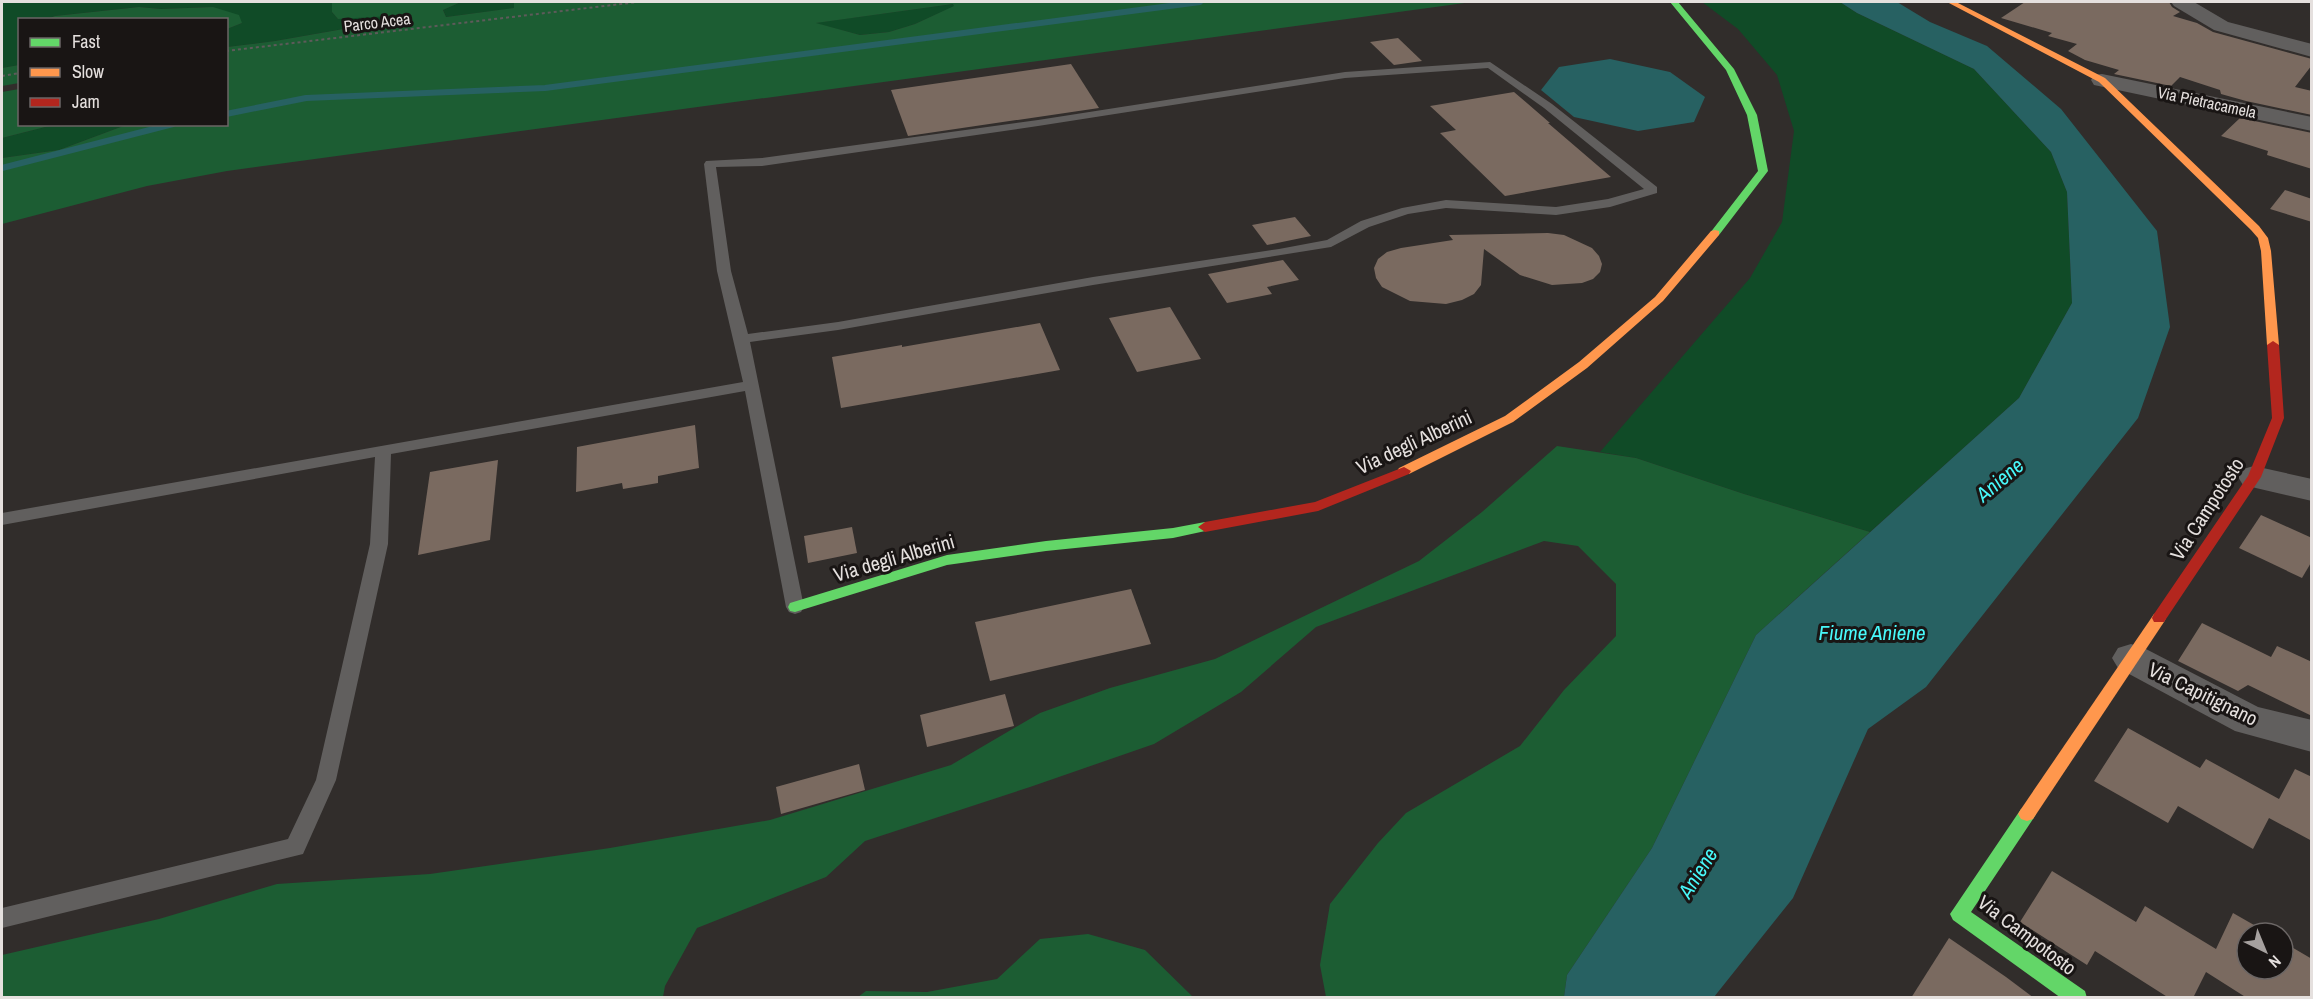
<svg xmlns="http://www.w3.org/2000/svg" width="2313" height="999" viewBox="0 0 2313 999" font-family="'Archivo Narrow',sans-serif">
<rect width="100%" height="100%" fill="#312d2b"/>
<g fill="#104b27">
<path d="M2,2h335l-5,2v8l6,7 54,-4 -3,6 -114,20 -48,6v-18l15,-6 -29,-16 -52,2 -22,-2 -84,9 -8,3 -27,1 -1,45 -17,3z"/>
<path d="M461,2h53l1,6 -69,9 -3,-7z"/>
<path d="M1702,2h138l17,11 117,56 77,83 16,40 5,111 -53,95 -149,134 -126,-38 -108,-36 -36,-6 150,-174 32,-56 12,-91 -17,-56 -39,-46z"/>
<path d="M953,4l2,2 -40,18 -26,8 -29,3 -46,-12z"/>
<path d="M53,125h73l-67,25 -57,8v-20z"/>
</g>
<g fill="#1c5d33" fill-rule="evenodd">
<path d="M337,2h124l-18,8 3,7 68,-9v-6h958l-1245,169 -80,15 -145,38v-66l57,-8 67,-25 100,-1 1,-77 48,-6 114,-20 2,-5 -53,3 -6,-7v-9zM953,4l1,2 -39,18 -26,8 -29,3 -44,-12z"/>
<path d="M139,7l22,2 52,-2 26,8 3,8 -15,6 -1,-9 -179,-1 8,-3z"/>
<path d="M19,65v18l-17,3v-18z"/>
<path d="M19,89l1,35 33,1 -51,13v-46z"/>
<path d="M1557,446l79,12 108,36 126,38 -114,103 -104,213 -85,127 -3,22h-238l-6,-32 10,-61 48,-61 28,-30 114,-67 44,-56 52,-54v-52l-38,-38 -34,-5 -228,86 -75,65 -87,52 -124,43 -165,54 -39,36 -129,51 -32,58 -2,11h-661v-42l157,-36 118,-35 153,-10 180,-26 160,-28 181,-55 89,-52 70,-25 105,-29 204,-98 63,-49z"/>
<path d="M1088,934l57,16 48,47h-335l8,-6 61,1 70,-13 43,-40z"/>
</g>
<g fill="#276162">
<path d="M1840,2h57l33,20 57,24 74,63 96,122 13,96 -32,91 -212,269 -58,42 -75,169 -79,99h-150l3,-22 85,-127 104,-213 263,-237 53,-95 -5,-111 -16,-40 -77,-83 -117,-56z"/>
<path d="M1610,59l60,13 35,25 -11,25 -56,9 -64,-14 -33,-27 18,-23z"/>
</g>
<g fill="none" stroke-linecap="round" stroke-linejoin="round">
<g stroke="#276162" stroke-width="6">
<path d="M226,114l80,-16 239,-10 655,-86"/>
<path d="M2,168l171,-44"/>
</g>
</g>
<g fill="#7a6a60">
<path d="M2025,2h144l3,5 8,5 -7,4 24,7 16,9 99,27v6l-17,22 17,4v24l-66,-14 -25,-7 -1,-4 -40,-13 -9,9 -57,-12 5,-4 -34,-10 -17,-9 9,-7 -29,-8 4,-3 -51,-15z"/>
<path d="M1398,38l24,23 -28,4 -24,-23z"/>
<path d="M1071,64l28,44 -191,28 -17,-46z"/>
<path d="M1514,92l36,31h-2l63,54 -106,19 -65,-63 16,-3 -26,-24z"/>
<path d="M2240,118l72,15v36l-45,-14 1,-4 -47,-15z"/>
<path d="M2285,190l27,9v23l-42,-13z"/>
<path d="M1295,217l16,19 -44,9 -15,-20z"/>
<path d="M1548,233l16,2 28,13 7,8 3,8 -2,8 -7,7 -11,4 -30,2 -32,-10 -36,-26 -3,36 -7,9 -12,6 -16,4 -36,-3 -28,-14 -6,-9 -2,-10 4,-9 9,-7 14,-4 52,-8 -4,-5z"/>
<path d="M1283,260l16,20 -32,7 5,7 -45,9 -19,-29z"/>
<path d="M1170,307l31,52 -64,13 -28,-54z"/>
<path d="M1040,323l20,47 -219,38 -9,-51 70,-12v2z"/>
<path d="M695,425l4,43 -41,8v7l-35,6 -1,-6 -46,9 1,-45z"/>
<path d="M498,460l-8,80 -72,15 12,-83z"/>
<path d="M2261,515l51,23v23l-10,17 -63,-30z"/>
<path d="M852,527l5,26 -49,10 -4,-27z"/>
<path d="M1131,589l20,55 -161,37 -15,-59z"/>
<path d="M2202,623l69,34 6,-11 35,16v54l-64,-31 -10,6 -60,-30z"/>
<path d="M1005,694l9,32 -87,21 -7,-32z"/>
<path d="M2128,728l72,40 6,-9 73,40 16,-30 17,8v64l-43,-23 -16,31 -75,-43 -10,17 -74,-42z"/>
<path d="M859,764l6,26 -84,24 -5,-27z"/>
<path d="M2052,871l84,51 9,-16 71,43 17,-36 35,20h-21v36h36v-27l29,17v39h-65l-41,-26 -13,26h-24l-74,-47 -8,14 -67,-43z"/>
<path d="M1949,938l57,39 28,21h-123z"/>
</g>
<g fill="none" stroke-linecap="round" stroke-linejoin="round">
<g stroke="#5d5b5a" stroke-width="2" stroke-dasharray="3 3" stroke-linecap="butt">
<path d="M226,51l412,-49"/>
<path d="M2,76l18,-3"/>
</g>
<path fill="#615f5e" fill-rule="evenodd" d="M1490,62l62,42 105,83v6l-47,14 -54,8 -110,-7 -38,6 -39,13 -38,20 -238,38 -255,45 -88,12 54,265 -3,5 -6,2 -6,-2 -3,-5 -41,-216 -354,63 -3,90 -52,236 -33,74 -301,74v-20l286,-69 28,-59 54,-236 5,-87 -373,68v-12l741,-131 -26,-111 -13,-107 2,-3 56,-3 276,-38 307,-48zM1488,68l56,40 100,81 -36,10 -52,8 -110,-7 -44,8 -41,13 -34,19 -48,9 -186,28 -255,45 -90,12 -17,-63 -15,-104 46,-1 276,-40 307,-48z"/>
<g fill="#615f5e" fill-rule="evenodd">
<path d="M2171,2h23l34,20 84,22v13l-98,-27 -40,-24z"/>
<path d="M2102,74l210,43v14l-218,-46 -3,-5 3,-5z"/>
<path d="M2254,466l58,13v22l-69,-16 -5,-8 5,-8z"/>
<path d="M2131,644l13,4 114,59 54,13v32l-77,-21 -117,-63 -6,-10 6,-10z"/>
</g>
<g fill="#63d668" fill-rule="evenodd">
<path d="M1670,2h8l56,67 23,46 11,56 -49,64 -4,1 -5,-3 48,-62 -11,-56 -21,-45z"/>
<path d="M1205,522l5,2 2,3 -2,3 -37,8 -127,13 -99,14 -152,47 -5,-1 -2,-4 2,-4 157,-48 99,-14 127,-13z"/>
<path d="M2027,807l6,2 3,5 -3,5 -62,93 114,79 2,7h-26l-108,-78 -3,-6 71,-105z"/>
</g>
<g fill="#ff974d" fill-rule="evenodd">
<path d="M1947,2h9l149,76 154,148 9,12 3,13 8,94 -2,2h-8l-2,-2 -6,-94 -3,-13 -7,-8 -152,-148z"/>
<path d="M1715,230l4,1v4l-56,66 -76,67 -74,54 -104,52h-10l-2,-3 2,-3 106,-52 74,-54 76,-65 56,-66z"/>
<path d="M2159,612l5,2 2,4 -2,4 -131,197 -6,2 -6,-2 -3,-5 3,-5 133,-195z"/>
</g>
<g fill="#b3261e" fill-rule="evenodd">
<path d="M2273,341l6,4 5,73 -23,59 -97,145h-10l-2,-4 2,-4 94,-138 24,-58 -5,-73z"/>
<path d="M1404,467l7,4 -2,3 -91,37 -113,21 -7,-5 7,-5 110,-20z"/>
</g>
</g>
<g text-anchor="middle" stroke-width="6" stroke-linejoin="round" paint-order="stroke">
<g font-size="16" fill="#e5e0de" stroke="#191514">
<text transform="translate(377 22) rotate(-7)" y="6">Parco Acea</text>
<text transform="translate(2207 102) rotate(12)" y="6">Via Pietracamela</text>
</g>
<g font-size="20" fill="#e5e0de" stroke="#191514">
<text transform="translate(1414 442) rotate(-25)" y="7">Via degli Alberini</text>
<text transform="translate(2207 509) rotate(-57)" y="7">Via Campotosto</text>
<text transform="translate(894 558) rotate(-16)" y="7">Via degli Alberini</text>
<text transform="translate(2203 694) rotate(26)" y="7">Via Capitignano</text>
<text transform="translate(2027 935) rotate(37)" y="7">Via Campotosto</text>
</g>
<g font-size="21" font-style="italic" fill="#48f8fa" stroke="#191514">
<text transform="translate(2000 480) rotate(-40)" y="7">Aniene</text>
<text x="1872" y="640">Fiume Aniene</text>
<text transform="translate(1698 873) rotate(-58)" y="7">Aniene</text>
</g>
</g>
<rect width="2313" height="999" fill="none" stroke="#e5e0de" stroke-width="6"/>
<rect x="18" y="18" width="210" height="108" fill="#191514" stroke="#6b6665" stroke-width="1.5"/>
<rect x="30" y="38" width="30" height="9" fill="#63d668" stroke="#6b6665" stroke-width="1.5"/>
<text x="72" y="48" font-size="18" fill="#e5e0de">Fast</text>
<rect x="30" y="68" width="30" height="9" fill="#ff974d" stroke="#6b6665" stroke-width="1.5"/>
<text x="72" y="78" font-size="18" fill="#e5e0de">Slow</text>
<rect x="30" y="98" width="30" height="9" fill="#b3261e" stroke="#6b6665" stroke-width="1.5"/>
<text x="72" y="108" font-size="18" fill="#e5e0de">Jam</text>
<g transform="translate(2265 951) rotate(137)"><circle r="28" fill="#191514" stroke="#6b6665" stroke-width="1.5"/>
<path d="M0-4.5L10 22L0 15L-10 22Z" fill="#a6a19f"/>
<text y="-9" font-size="16" font-weight="bold" text-anchor="middle" fill="#e5e0de">N</text>
</g>
</svg>
